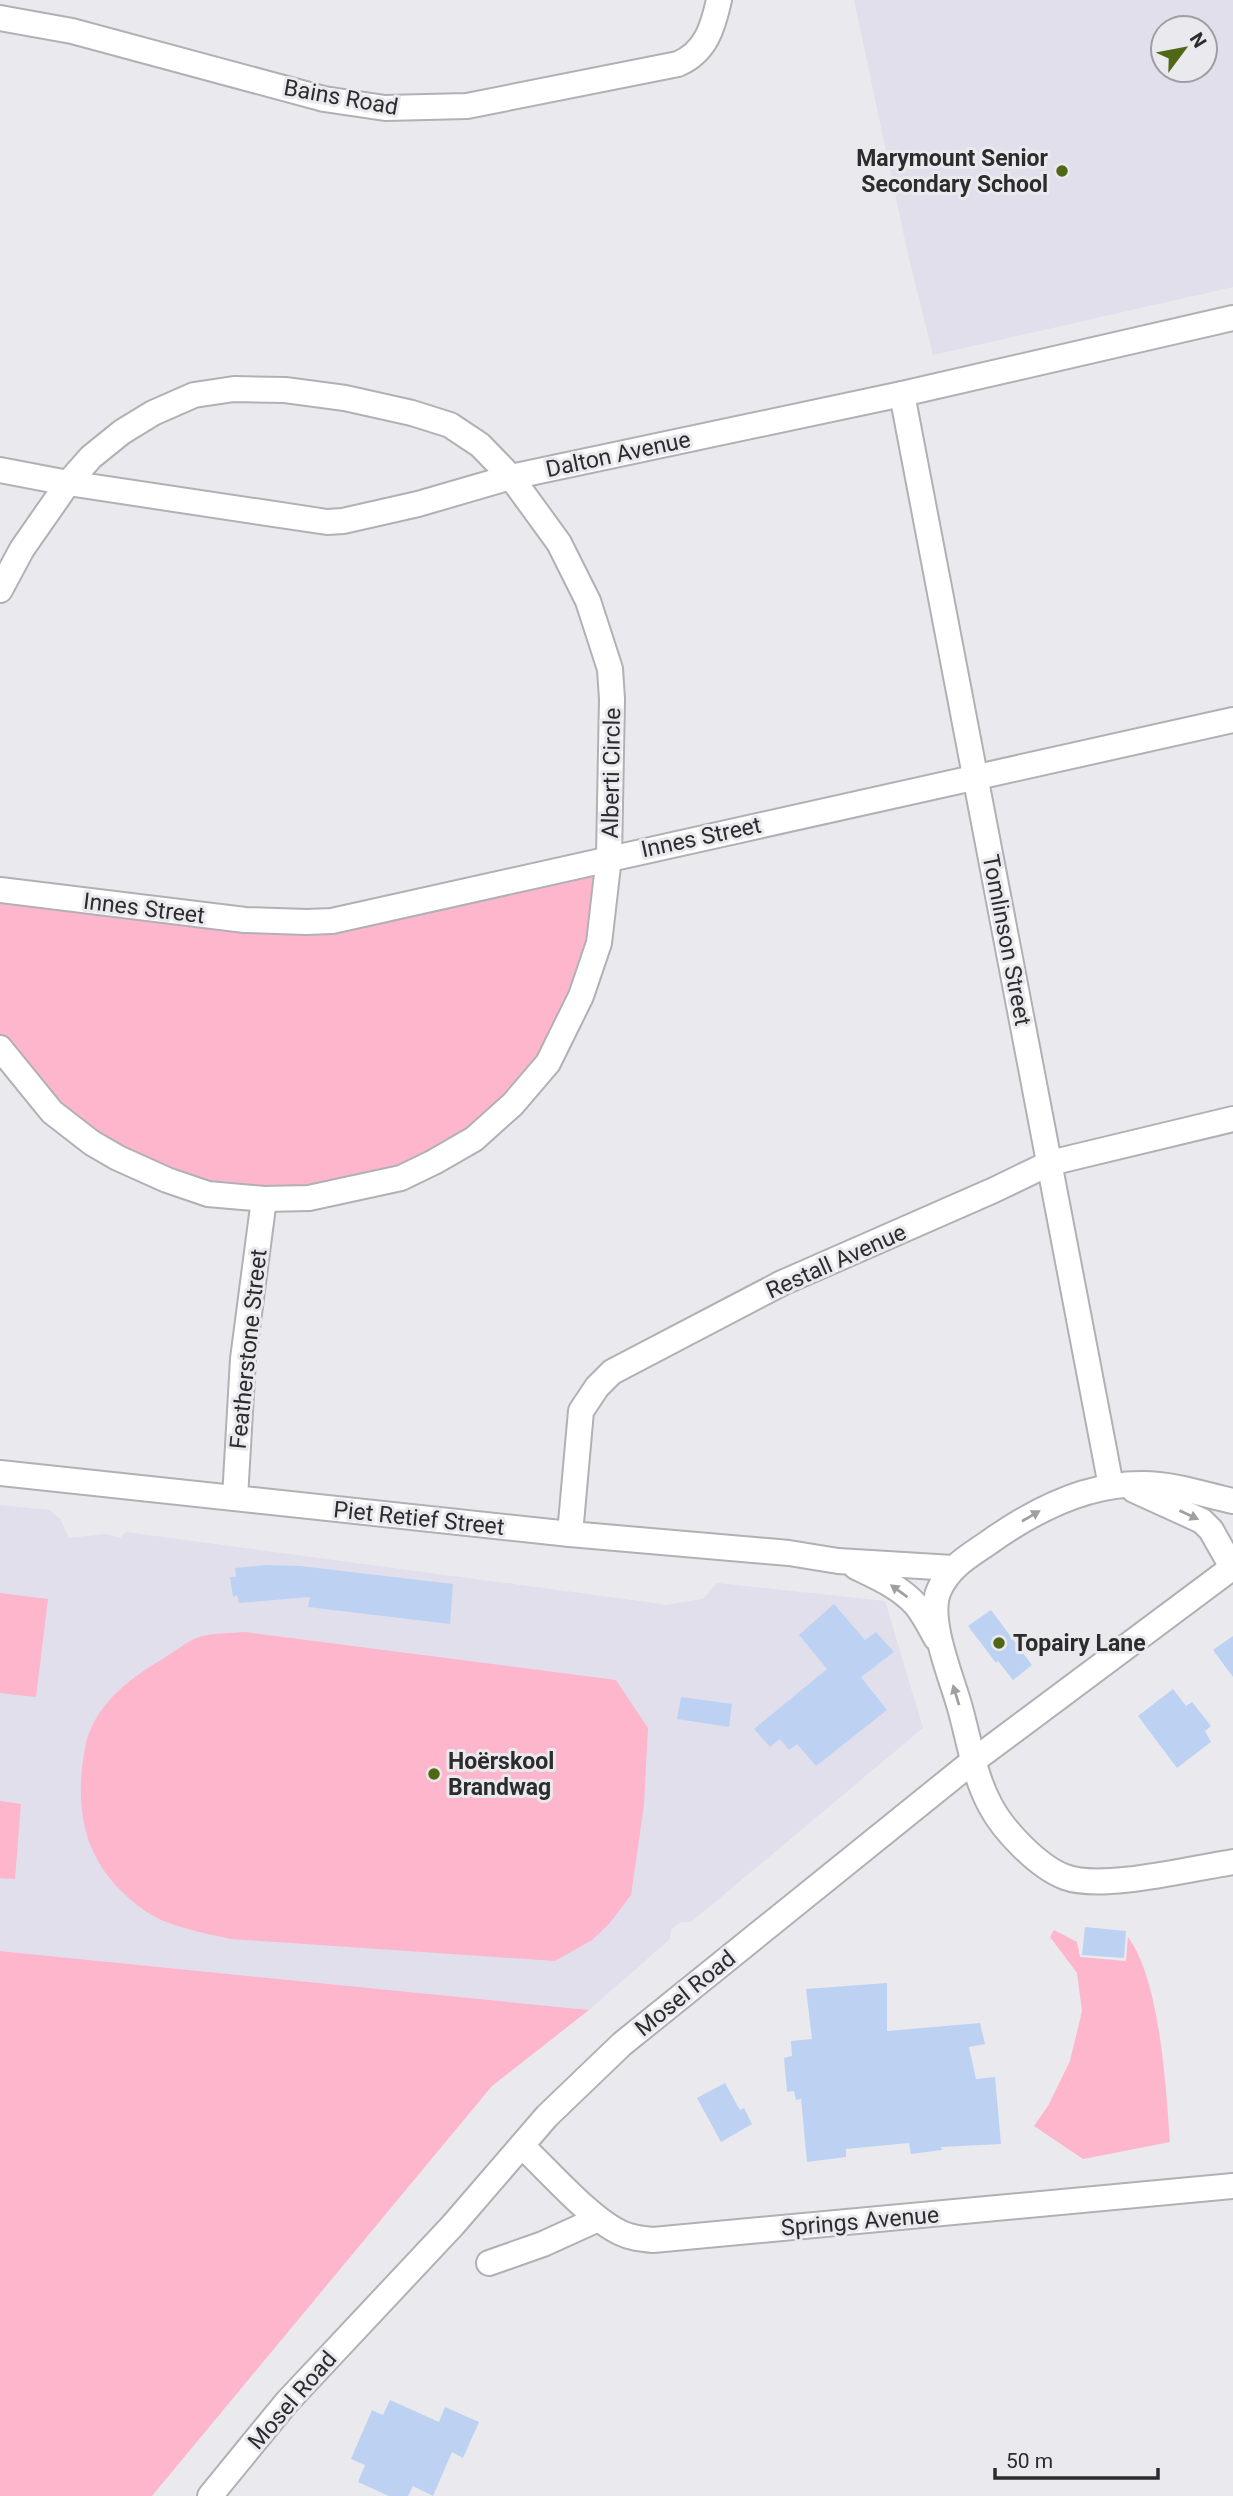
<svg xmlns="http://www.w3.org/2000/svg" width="1233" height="2496" viewBox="0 0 1233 2496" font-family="Roboto,sans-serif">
<rect width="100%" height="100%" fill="#eae9ed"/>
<g fill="#e0dfeb" fill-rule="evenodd">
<path d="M854,0h379v287l-300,68 -26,-105zM1205,28v42h-42v-42z"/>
<path d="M0,1505l50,5 10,9 9,19 37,-4 14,4 6,-6 528,71 12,2 37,-6 14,-16 168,18 38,127 -232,194h-10l-10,8 -1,9 -81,71 -589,-59z"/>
</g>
<g fill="#fdb6cc">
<path d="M606,863l-19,96 -42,103 -63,81 -81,35 -192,21 -176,-104 -33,-42v-159l298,35z"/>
<path d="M0,1593l48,6 -12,98 -36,-4z"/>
<path d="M245,1632l371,48 32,48 -4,77 -13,90 -22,29 -17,16 -37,21 -324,-22c-30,-7 -65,-12 -90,-31 -49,-37 -65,-81 -59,-141 2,-11 3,-26 8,-36 13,-32 42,-54 71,-71 12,-7 27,-20 41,-24 14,-3 29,-3 43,-4z"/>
<path d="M0,1801l21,3 -6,75 -15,-1z"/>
<path d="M1054,1930l23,12 3,15 46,4 2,-24c32,43 38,150 42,205l-87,17 -49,-33 14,-20 22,-45 12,-50 -5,-38 -27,-36z"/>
<path d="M0,1951l589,59 -97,76 -340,410h-152z"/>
</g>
<g fill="#bdd2f2">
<path d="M268,1565l32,1 153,18 -3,40 -142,-17 2,-10 -71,6 -2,-8 -4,2 -3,-20h6l-1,-9z"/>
<path d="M834,1604l31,36 11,-8 18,20 -33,25 26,33 -71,56 -19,-22 -8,6 -9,-11 -10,8 -16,-18 73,-60 -28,-34z"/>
<path d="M991,1610l41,55 -19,15 -15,-19 -2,2 -28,-37z"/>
<path d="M1233,1636v41l-20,-27z"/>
<path d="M1173,1689l13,17 6,-4 19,24 -6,5 6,11 -34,26 -39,-52z"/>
<path d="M681,1697l51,7 -3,23 -52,-8z"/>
<path d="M1085,1927l41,4 -2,27 -42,-3z"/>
<path d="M887,1983v48l93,-8 5,21 -16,3 7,32 19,-2 6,67 -60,3 1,3 -31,4 -2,-11 -63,6v8l-39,5 -6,-63 -5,1 -2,-9 -7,1 -3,-34 8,-2 -1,-15 21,-2 -6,-50z"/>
<path d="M725,2083l15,27 4,-2 8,16 -31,18 -24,-44z"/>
<path d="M390,2400l49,22 6,-15 34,15 -16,36 -11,-6 -19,44 -20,-10 -5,10h-19l-31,-14 7,-17 -14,-6 21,-49 11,5z"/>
</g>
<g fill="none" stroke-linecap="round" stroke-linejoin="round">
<g stroke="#b1b0b4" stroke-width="28">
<g id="minor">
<path d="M0,18l72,13 252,68 61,9 82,-2 211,-42c28,-12 35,-37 41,-64"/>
<path d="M902,394l209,1092"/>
<path d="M0,470l68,13 259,39 16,-1 75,-17 93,-27 391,-83 331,-76"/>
<path d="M0,590l22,-41 46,-66 23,-26 31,-25 31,-19 41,-18 40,-6 51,1 60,8 67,15 38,12 30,20 31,32 48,66 29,58 22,68 2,30 -3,158 -10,86 -18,53 -33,67 -35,41 -39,35 -40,23 -33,16 -92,20 -45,1 -56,-5 -41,-14 -49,-22 -26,-15 -40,-31 -52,-64"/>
<path d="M0,890l245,30 62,2 25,-1 901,-201"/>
<path d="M0,1473l570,61 219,19 49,8 115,7"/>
<path d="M1134,1490l68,31 9,9 21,37"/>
<path d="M235,1498l8,-139 21,-160"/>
<path d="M1233,1501c-28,-6 -60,-17 -89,-17 -57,-1 -110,26 -156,59 -19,13 -39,24 -49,47 -13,29 13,88 21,118 9,32 14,67 30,97 13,25 48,62 75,72 37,14 127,-9 168,-15"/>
<path d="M570,1534l11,-123 16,-24 15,-15 170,-89 212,-93 56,-27 183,-44"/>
<path d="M856,1567c21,10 44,20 60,38 8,10 14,22 20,33"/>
<path d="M522,2146c26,24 68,73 99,87 10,5 21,6 32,7l580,-54"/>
<path d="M489,2263l54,-19 55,-25"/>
<path d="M210,2496l76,-93 167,-178 94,-109 75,-72 351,-283 260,-194"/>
</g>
</g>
<use href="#minor" stroke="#fff" stroke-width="24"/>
</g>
<defs><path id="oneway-solid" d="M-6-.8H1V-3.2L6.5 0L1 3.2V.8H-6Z" transform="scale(1.75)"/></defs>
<g fill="#a0a0a0">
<use href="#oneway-solid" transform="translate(1189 1515) rotate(25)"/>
<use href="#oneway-solid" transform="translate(1031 1516) rotate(-30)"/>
<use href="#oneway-solid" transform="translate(899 1591) rotate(-144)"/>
<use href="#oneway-solid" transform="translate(956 1695) rotate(-107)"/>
</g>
<g fill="#506715" stroke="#eae9ed" stroke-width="2.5">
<circle cx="1062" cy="171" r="7"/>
<circle cx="999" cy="1643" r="7"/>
<circle cx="434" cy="1774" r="7"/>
</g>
<g text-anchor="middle" stroke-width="6" stroke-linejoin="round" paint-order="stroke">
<g font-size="23" fill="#2c2c2d" stroke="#eae9ed">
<text transform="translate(341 97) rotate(10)" y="8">Bains Road</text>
<text transform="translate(618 454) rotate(-12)" y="8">Dalton Avenue</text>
<text transform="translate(611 773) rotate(-89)" y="8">Alberti Circle</text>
<text transform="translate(701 837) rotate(-12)" y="8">Innes Street</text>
<text transform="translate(144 908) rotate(7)" y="8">Innes Street</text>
<text transform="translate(1007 940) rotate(79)" y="8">Tomlinson Street</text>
<text transform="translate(836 1261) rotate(-24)" y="8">Restall Avenue</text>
<text transform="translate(248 1349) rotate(-84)" y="8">Featherstone Street</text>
<text transform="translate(419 1518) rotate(6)" y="8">Piet Retief Street</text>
<text transform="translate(685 1993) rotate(-39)" y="8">Mosel Road</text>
<text transform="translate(860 2221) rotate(-5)" y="8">Springs Avenue</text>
<text transform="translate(292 2400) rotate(-49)" y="8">Mosel Road</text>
</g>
<g font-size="23" font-weight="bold" fill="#2c2c2d" stroke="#eae9ed" text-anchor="start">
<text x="1048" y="166" text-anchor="end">Marymount Senior<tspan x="1048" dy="26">Secondary School</tspan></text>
<text x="1013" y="1651">Topairy Lane</text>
<text x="448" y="1769">Hoërskool<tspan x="448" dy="26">Brandwag</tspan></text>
</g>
</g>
<g transform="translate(1184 49) rotate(58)"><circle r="33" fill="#eae9ed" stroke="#9e9da0" stroke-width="2"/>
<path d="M0-5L12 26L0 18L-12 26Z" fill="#506715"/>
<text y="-10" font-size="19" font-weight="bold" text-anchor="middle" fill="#2c2c2d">N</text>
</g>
<path d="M995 2468v10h163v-10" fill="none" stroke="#2c2c2d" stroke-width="3.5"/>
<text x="1006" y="2468" font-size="21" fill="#2c2c2d" stroke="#eae9ed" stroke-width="5" paint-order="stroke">50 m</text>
</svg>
